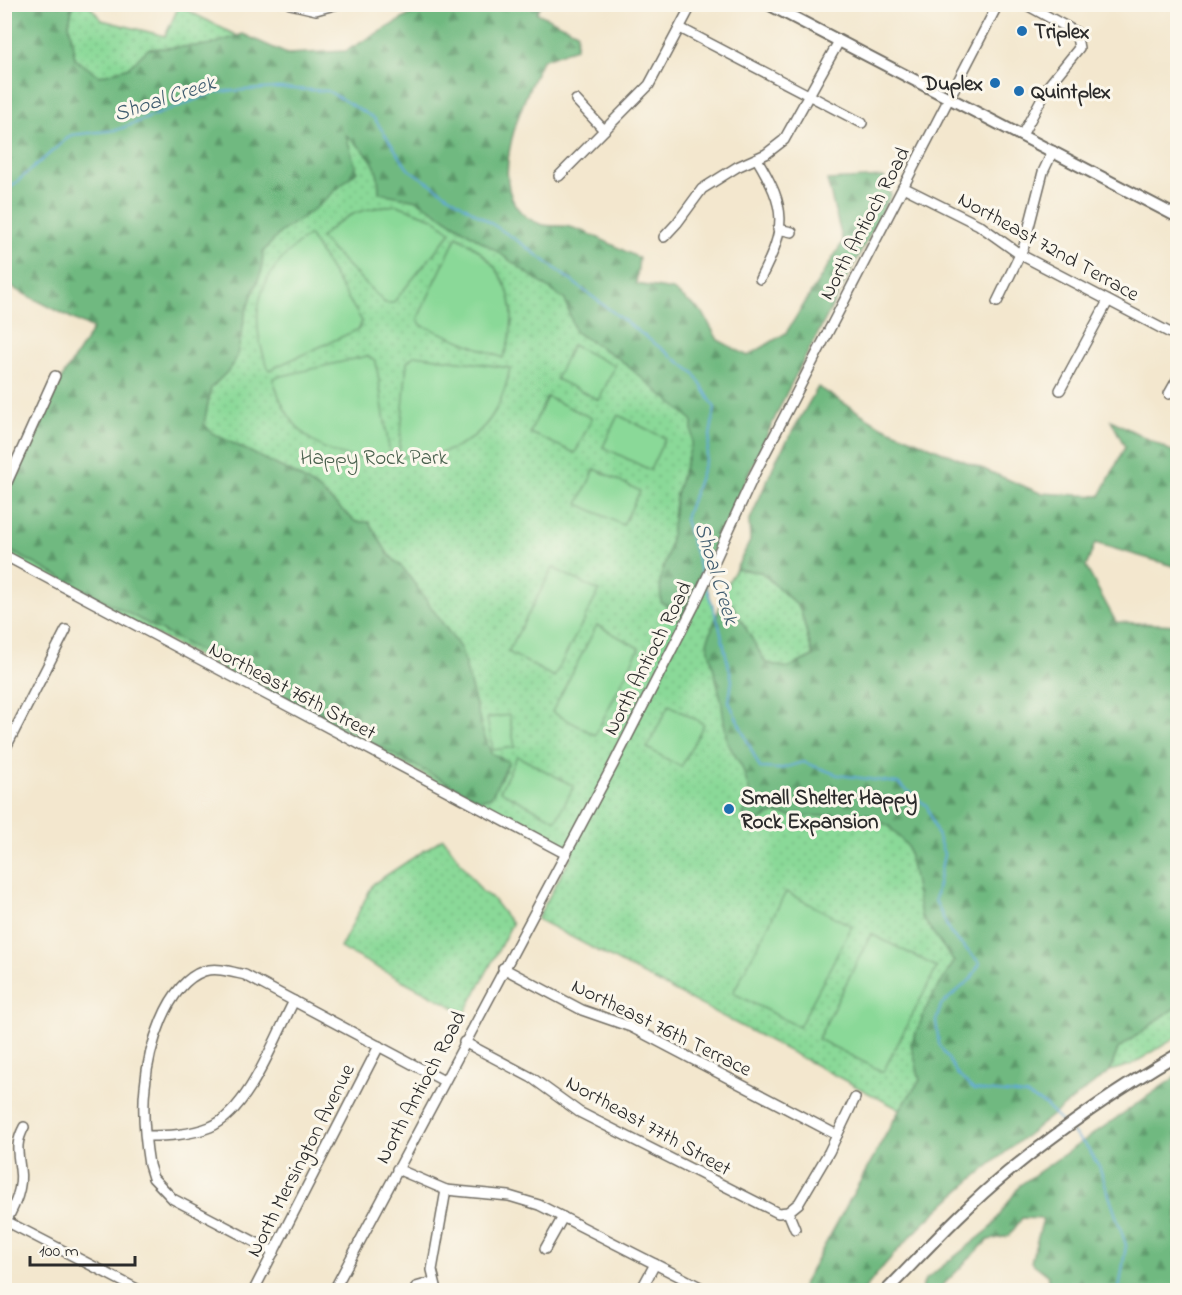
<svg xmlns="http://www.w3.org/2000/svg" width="1182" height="1295" viewBox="0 0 1182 1295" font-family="'Indie Flower',sans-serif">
<defs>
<pattern id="grass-dots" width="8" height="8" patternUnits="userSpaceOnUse" patternTransform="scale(1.5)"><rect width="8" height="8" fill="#8ad998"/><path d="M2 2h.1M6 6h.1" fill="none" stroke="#77ba83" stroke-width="1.8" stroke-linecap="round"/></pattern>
<pattern id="forest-firs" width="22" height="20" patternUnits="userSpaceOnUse" patternTransform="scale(1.5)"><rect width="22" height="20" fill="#6fb980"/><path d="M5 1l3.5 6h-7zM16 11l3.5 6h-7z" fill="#5b9769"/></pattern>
</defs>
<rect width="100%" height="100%" fill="#fbf7ec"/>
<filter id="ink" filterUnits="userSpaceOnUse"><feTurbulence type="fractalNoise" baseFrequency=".0167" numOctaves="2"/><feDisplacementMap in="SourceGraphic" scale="12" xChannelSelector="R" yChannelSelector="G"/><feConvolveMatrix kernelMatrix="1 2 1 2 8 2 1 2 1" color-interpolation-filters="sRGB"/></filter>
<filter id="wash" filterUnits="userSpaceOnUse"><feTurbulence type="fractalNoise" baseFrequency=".008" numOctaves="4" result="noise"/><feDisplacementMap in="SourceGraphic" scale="24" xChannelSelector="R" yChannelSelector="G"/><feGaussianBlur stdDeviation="1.35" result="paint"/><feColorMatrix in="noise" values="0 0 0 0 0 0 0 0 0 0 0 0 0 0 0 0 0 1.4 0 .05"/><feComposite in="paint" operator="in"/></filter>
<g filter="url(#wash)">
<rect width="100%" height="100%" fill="#f3e7ce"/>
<g fill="url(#grass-dots)" stroke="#5a8262" stroke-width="1.5">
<path d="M73,5h16l13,15 63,16 14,-30 125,64 104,-31 18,-34h86l-88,173 291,230 -30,111 34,106 179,158 82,180 1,189 -444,-233 36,-66 -568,-298 -1,-62 59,-117 97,-71 -85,-246 -6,-36z"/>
<path d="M736,569l25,3 39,36 13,48 -25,12 -23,-5 -33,-58 -11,-1 -2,-7z"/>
<path d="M443,838l40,55 8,4 21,27 -47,89 -125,-65 33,-64z"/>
<path d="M1177,1006v31l-46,28 -21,6 8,-22z"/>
</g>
<g fill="url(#forest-firs)" stroke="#4d7256" stroke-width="1.5">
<path d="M5,4l68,1 -4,18 6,36 25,17 29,-9 19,-18 62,-4 33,-11 44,20 59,-3 81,-46h114l-4,8 40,19 -1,16 -34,12c-18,39 -67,141 -2,164 11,4 25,0 36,5 22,7 42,19 63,29l-3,26 37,6 30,23 15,27 30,16 38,-23 57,-91 -16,-62 57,-3 7,18 -104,197 -105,225 -21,-15 -1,-21 10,-37 6,-50 16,-51v-23l-74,-62 -43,-26 -10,-32 -67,-48 -81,-52 -38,-7c0,-32 -10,-38 -33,-58l11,36 -40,36 -37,26 -17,19 -1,18 -16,41 -9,45 -8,14 -18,18 -7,36 8,9 81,40 24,15 39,34h13l19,32 16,15 57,80 22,83 8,21 18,9 -18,35 -11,3 -475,-252v-49l58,-123 30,-47 -88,-45z"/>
<path d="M818,387l61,38 161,68 60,3 25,-49 -14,-27 66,34v113l-82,-24 -9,24 30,55 61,3v381l-59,43 -8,22c-86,67 -179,132 -246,219h-64l100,-181 20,-29 -9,-36 18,-42 25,-40 -33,-46 -13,-69 -19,-21 -23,-12 -71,3 -20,-4 -18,9 -14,-7 7,-22 -8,-26 -15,-25 -6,-43 -14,-57 14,-38h11l34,59 22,5 25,-12 -13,-48 -39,-36 -25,-3 14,-28 -1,-19 28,-64z"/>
<path d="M1177,1076v214h-131l3,-14 -18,-14 12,-43 -21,-1 -13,18 -21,4 -50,50h-17l4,-10 66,-52 29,-43z"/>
</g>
<g fill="#8ad998" stroke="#5a8262" stroke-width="1.5">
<path d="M397,205l36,13 18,14 -58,71h-8l-65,-65c27,-26 41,-29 77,-33z"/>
<path d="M309,235l53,86 -3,8 -90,41c-24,-57 -10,-99 40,-135z"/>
<path d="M457,236c48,27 68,70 46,122l-82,-33 -3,-7z"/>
<path d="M572,345l43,21 -16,34 -43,-21z"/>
<path d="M415,355l95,13c-11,60 -49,93 -111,88l8,-94z"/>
<path d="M367,356l9,6 14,94c-60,10 -102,-20 -117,-78z"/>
<path d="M547,397l45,21 -17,35 -45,-20z"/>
<path d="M618,415l47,23 -15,32 -47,-23z"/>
<path d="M595,469l45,22 -17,34 -45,-21z"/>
<path d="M553,568l46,23 -45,86 -46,-25z"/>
<path d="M597,625l42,23 -44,87 -43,-23z"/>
<path d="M669,705l35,19 -23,43 -34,-19z"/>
<path d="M509,715l6,32 -22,3 -6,-32z"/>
<path d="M517,756l57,30 -18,34 -56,-29z"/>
<path d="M786,892l66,34 -53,101 -66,-34z"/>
<path d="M871,934l66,33 -54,105 -65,-33z"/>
</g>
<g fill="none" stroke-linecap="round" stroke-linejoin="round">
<g stroke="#60a9d8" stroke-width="2">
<path d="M4,193l67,-58 46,-5 98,-38 63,-4 50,3 46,27 34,51 113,74 173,130 21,35 -9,51 -21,60 18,60"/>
<path d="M706,587l13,38 13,55 -3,22 31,66 20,1 23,-7 35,13 60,8 29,23 17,48 -9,46 15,33 30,30 -9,16 -30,26 -5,16 3,23 19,31 16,15 52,5 19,10 20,20"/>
<path d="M1069,1129l17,17 13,20 27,79 -7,45"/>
</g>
</g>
</g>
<g filter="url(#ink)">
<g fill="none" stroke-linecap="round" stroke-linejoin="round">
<g stroke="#716d64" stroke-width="12">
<g id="minor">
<path d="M290,4l26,6 22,-6"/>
<path d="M680,28l182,95"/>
<path d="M576,100l28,30"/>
<path d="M1022,135l27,-50 30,-37 -3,-16 -51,-28"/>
<path d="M757,159c30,50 30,68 3,120"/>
<path d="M559,176l90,-91 43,-81"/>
<path d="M903,187l76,38 42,30 157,82"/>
<path d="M778,229l14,3"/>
<path d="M664,237l13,-14 25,-34 35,-22 29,-13 18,-14 54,-97"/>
<path d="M997,302l27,-56 19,-74 10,-21"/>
<path d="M1060,390l48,-89"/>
<path d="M1169,394l9,-16"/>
<path d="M4,489l51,-113"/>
<path d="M4,555l562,299"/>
<path d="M4,751l62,-121"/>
<path d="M503,968l79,42 49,17 206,108"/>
<path d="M464,1042l68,36 47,34 199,101 10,-1 11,-9 30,-51 26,-54"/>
<path d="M146,1136c22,0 44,-1 64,-9 39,-16 65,-90 84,-126"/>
<path d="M397,1169l49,21 63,6 30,9 167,85"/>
<path d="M788,1212l7,17"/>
<path d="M4,1220l135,70"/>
<path d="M6,1221c9,-16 17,-33 14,-52 -2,-17 -5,-25 4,-42"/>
<path d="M545,1249l18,-32"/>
<path d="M274,1252l-101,-53 -20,-21 -4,-13c-4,-25 -7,-53 -4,-78 3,-36 21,-103 59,-116 13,-4 28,1 41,4l199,106"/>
<path d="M416,1287l17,-5"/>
<path d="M254,1290l125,-244"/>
<path d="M334,1290l279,-525 81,-159 61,-133 243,-469"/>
<path d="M437,1290l-5,-20 14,-80"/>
<path d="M641,1290l14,-26"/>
</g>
</g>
<g stroke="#716d64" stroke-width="14">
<g id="major">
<path d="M768,4l410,213"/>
<path d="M887,1290c39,-40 78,-83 121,-118 54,-44 110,-83 170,-118"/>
</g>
</g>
<use href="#minor" stroke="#fff" stroke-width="9"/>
<use href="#major" stroke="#fff" stroke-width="10"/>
</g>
</g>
<g fill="#1f6fb2" stroke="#fbf7ec" stroke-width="2">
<circle cx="1022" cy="31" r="6"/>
<circle cx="995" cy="83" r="6"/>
<circle cx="1019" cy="91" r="6"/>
<circle cx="729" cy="809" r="6"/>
</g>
<g text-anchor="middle" stroke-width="6" stroke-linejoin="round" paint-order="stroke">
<g font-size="21" font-weight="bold" fill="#2b2b2b" stroke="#fbf7ec" text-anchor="start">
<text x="1034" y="38">Triplex</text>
<text x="983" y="90" text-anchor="end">Duplex</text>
<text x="1031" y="98">Quintplex</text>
<text x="741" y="804">Small Shelter Happy<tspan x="741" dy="24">Rock Expansion</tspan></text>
</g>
<g font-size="21" fill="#2b2b2b" stroke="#fbf7ec">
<text transform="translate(864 223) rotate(-62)" y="7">North Antioch Road</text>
<text transform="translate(1049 246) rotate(29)" y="7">Northeast 72nd Terrace</text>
<text transform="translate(647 658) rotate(-63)" y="7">North Antioch Road</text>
<text transform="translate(293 690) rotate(28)" y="7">Northeast 76th Street</text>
<text transform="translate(662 1027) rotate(26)" y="7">Northeast 76th Terrace</text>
<text transform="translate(420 1087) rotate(-62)" y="7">North Antioch Road</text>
<text transform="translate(649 1125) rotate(29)" y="7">Northeast 77th Street</text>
<text transform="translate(300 1160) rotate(-63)" y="7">North Mersington Avenue</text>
</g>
<g font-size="21" fill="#485f4c" stroke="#fbf7ec">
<text x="374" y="464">Happy Rock Park</text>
</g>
<g font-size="22" font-style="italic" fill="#405d70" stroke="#fbf7ec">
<text transform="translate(164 97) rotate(-18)" y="8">Shoal Creek</text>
<text transform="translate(718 573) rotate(73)" y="8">Shoal Creek</text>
</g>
</g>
<rect width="1182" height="1295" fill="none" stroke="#fbf7ec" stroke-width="24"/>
<path d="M30 1256v9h105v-9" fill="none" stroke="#2b2b2b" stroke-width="3"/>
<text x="39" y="1256" font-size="18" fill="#2b2b2b" stroke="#fbf7ec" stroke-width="4.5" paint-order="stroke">100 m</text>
</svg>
